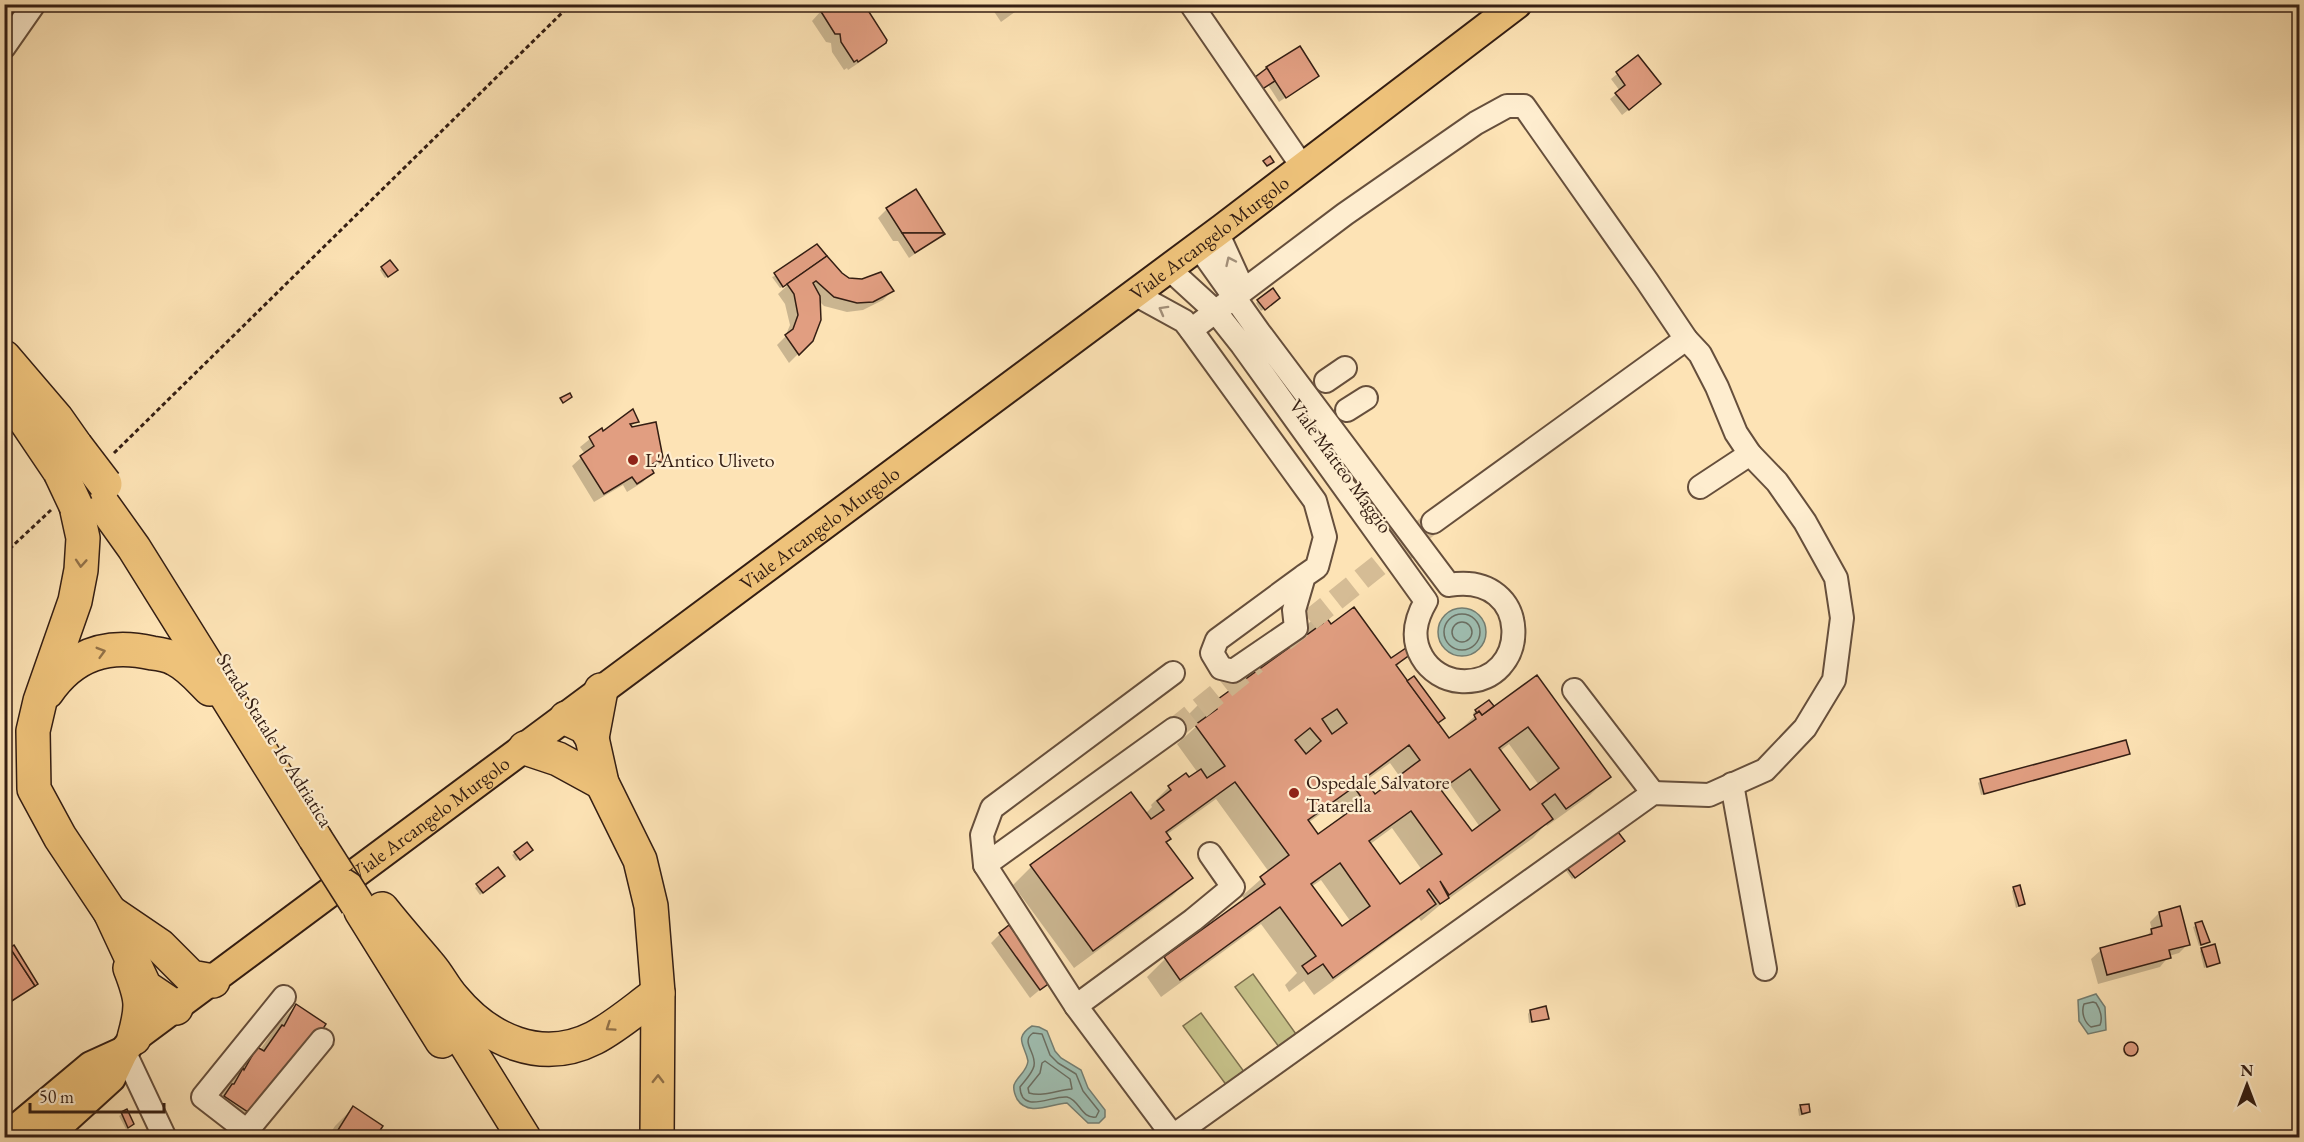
<svg xmlns="http://www.w3.org/2000/svg" width="2304" height="1142" viewBox="0 0 2304 1142" font-family="'EB Garamond',serif">
<rect width="100%" height="100%" fill="#fde3b5"/>
<filter id="stains"><feTurbulence type="fractalNoise" baseFrequency=".00333" numOctaves="4"/><feColorMatrix values="0 0 0 0 .2 0 0 0 0 .09 0 0 0 0 .02 0 0 0 .5 -.17"/></filter>
<radialGradient id="worn" r=".72"><stop offset=".6" stop-color="#630" stop-opacity="0"/><stop offset="1" stop-color="#630" stop-opacity=".3"/></radialGradient>
<g fill="#c6c189" stroke="#7d704e" stroke-width="1.5">
<path d="M1253,974l43,60 -17,13 -44,-60z"/>
<path d="M1201,1013l44,60 -18,13 -44,-60z"/>
</g>
<g fill="#9fbeb1" stroke="#747e72" stroke-width="1.5">
<circle cx="1462" cy="632" r="24"/>
<path d="M2096,994l9,13 1,23 -18,4 -9,-13 -1,-21z"/>
<path d="M1032,1026l7,1 8,4 8,20 6,7 20,12 7,18 17,22v7l-6,6h-11l-21,-20c-16,1 -39,14 -50,-4 -2,-4 -4,-9 -3,-14 3,-9 13,-13 14,-24 -3,-16 -15,-23 4,-35z"/>
</g>
<g fill="#0003" fill-rule="evenodd">
<path d="M989,4h37l-25,18z"/>
<path d="M821,11l64,31 -10,10 -27,18 -1,-2 -3,2 -12,-18 -1,-9 -5,-1 -14,-21z"/>
<path d="M1638,57l15,33 -31,25 -12,-16 10,-8 -9,-12z"/>
<path d="M1317,76l-38,26 -11,-17 -16,-4z"/>
<path d="M887,209l56,25 -34,24 -11,-17h-5l-15,-23z"/>
<path d="M825,257l23,22 44,12 -9,9 -20,10 -16,2 -23,-6 -4,-4 -8,38 -23,23 -12,-18 8,-8 5,-12 -5,-21 -7,-10 11,-10 -9,4 -8,-11z"/>
<path d="M382,268l11,4 -8,6 -5,-8z"/>
<path d="M1258,301h18l-15,10 -5,-8z"/>
<path d="M1261,342l155,213 -12,10 -155,-214z"/>
<path d="M637,421l-8,8 33,33 -19,20 -16,10 -4,-7 -29,17 -22,-36 13,-12 -5,-7 21,-17 2,3z"/>
<path d="M1317,615l13,11 60,34 19,-6 -13,13 53,73 26,-24 -2,-3 3,-2 13,-9 4,6 43,-31 73,100 -19,18 -43,31 -1,-2 -13,14 -93,67 -19,16 -2,-3 -105,77 -10,-14 -15,11 -4,-7 12,-12 -36,-49 -100,73 -14,-20 18,-18 80,-59 -3,-4 27,-24 -53,-73 -50,36 -1,7 26,36 -19,18 -98,72 -61,-83 18,-18 114,-53 7,-7 -1,-2 18,-18 20,-8 9,-6 -21,-29 21,-19 -9,-11 19,-19 10,6 85,-61 -4,-7zM1509,744l30,41 -10,7 -29,-41zM1390,763l10,14 -25,19 -11,-14zM1451,786l29,41 -9,7 -30,-41zM1334,804l10,13 -26,19 -10,-13zM1392,828l30,42 -23,16 -30,-41zM1321,880l30,42 -10,7 -30,-42z"/>
<path d="M2128,754l-2,2 -145,39 -3,-12 3,-3z"/>
<path d="M1621,844l-49,35 -8,-11z"/>
<path d="M515,853h13l-12,8 -4,-6z"/>
<path d="M498,869l3,9 -21,17 -5,-7z"/>
<path d="M2014,888l10,16 -8,4 -4,-17z"/>
<path d="M2159,913l29,31 -9,9 -10,3 -9,11 -62,17 -7,-25 10,-9 44,-12 7,-8 -2,-8z"/>
<path d="M2201,923l8,19 -10,4 -6,-19z"/>
<path d="M1000,934l49,48 -19,16 -39,-55z"/>
<path d="M4,941l27,47 -27,20z"/>
<path d="M2202,949l16,13 -14,6 -4,-17z"/>
<path d="M296,1006l10,42 -72,85 -27,-18 32,-48 18,-18 3,1 18,-26z"/>
<path d="M1530,1011l17,7 -3,3 -15,2 -1,-9z"/>
<circle cx="2129" cy="1050" r="6"/>
<path d="M1801,1106l8,6 -3,2 -7,2 -1,-7z"/>
<path d="M353,1108l19,30h-45l8,-12z"/>
<path d="M126,1111l4,16 -4,2 -7,-13z"/>
</g>
<g fill="none" stroke-linecap="round" stroke-linejoin="round">
<g stroke="#6a6e62" stroke-width="1.5">
<circle cx="1462" cy="632" r="18"/>
<circle cx="1462" cy="632" r="10"/>
<path d="M2093,1002l3,1c4,6 7,15 4,22l-9,2c-7,-5 -10,-15 -7,-23z"/>
<path d="M1033,1033l9,1 8,21 8,8 18,11 7,17 16,20 -3,6c-15,2 -16,-17 -29,-20 -15,-2 -46,18 -47,-10 5,-7 12,-13 14,-21 3,-13 -14,-24 -1,-33z"/>
<path d="M1045,1061l25,18 2,10c-14,1 -29,8 -43,4l-1,-5 12,-15 2,-10z"/>
</g>
</g>
<g fill="#e19e81" stroke="#341e13" stroke-width="1.5" fill-rule="evenodd">
<path d="M826,4h38l23,36 -1,3 -28,19 -1,-2 -3,2 -13,-20 -1,-8h-5l-15,-24z"/>
<path d="M1010,4h12l-8,6z"/>
<path d="M1300,46l19,30 -33,22 -20,-31z"/>
<path d="M1638,55l23,29 -32,26 -14,-17 10,-8 -9,-13z"/>
<path d="M1267,68l8,13 -14,9 -7,-12z"/>
<path d="M1270,156l4,6 -7,4 -4,-5z"/>
<path d="M916,189l28,44h-42l-16,-25z"/>
<path d="M902,233h42l1,1 -30,19z"/>
<path d="M817,244l10,12 -44,31 -9,-14z"/>
<path d="M827,256l15,17 7,5 13,1 19,-7 13,19 -21,11 -16,1 -23,-6 -18,-16 -3,2 7,13 1,24 -8,21 -14,14 -14,-20 8,-6 5,-14 -4,-21 -7,-10z"/>
<path d="M390,260l8,10 -10,7 -7,-10z"/>
<path d="M1273,288l7,10 -15,12 -8,-10z"/>
<path d="M570,393l2,4 -9,6 -3,-5z"/>
<path d="M633,409l6,13 -9,2 2,3 24,-5 8,41 -7,-2 -7,5 4,7 -17,11 -5,-7 -28,17 -24,-38 14,-10 -5,-9 13,-9 1,3z"/>
<path d="M1354,607l37,51 15,-10 5,6 -15,11 53,73 27,-19 -2,-4 5,-4 3,4 55,-40 74,102 -45,32 -11,-15 -13,10 11,15 -104,76 -9,-14 9,17 -9,6 -11,-15 -2,2 9,13 -103,74 -10,-14 -15,10 -6,-8 14,-10 -36,-49 -100,73 -16,-23 101,-73 -5,-7 29,-22 -54,-73 -69,50 5,7 -5,3 27,36 -100,73 -63,-86 101,-73 20,27 13,-9 -7,-9 14,-11 -3,-4 18,-13 3,4 12,-8 6,9 18,-12 -30,-41 22,-16 -10,-15 5,-3 6,8 105,-76 -7,-9 5,-4 10,14zM1337,709l10,14 -15,11 -10,-15zM1528,727l31,41 -29,22 -31,-42zM1310,728l11,13 -15,13 -11,-14zM1409,745l11,15 -45,34 -11,-15zM1470,769l30,41 -28,21 -31,-41zM1354,787l10,14 -46,33 -10,-14zM1411,811l31,43 -42,30 -31,-43zM1340,863l30,43 -28,20 -31,-42z"/>
<path d="M1414,676l31,42 -7,5 -31,-42z"/>
<path d="M1489,700l5,6 -12,9 -3,-4 -2,2 -2,-3z"/>
<path d="M2126,740l4,14 -146,40 -4,-15z"/>
<path d="M1615,828l10,13 -50,37 -10,-13z"/>
<path d="M527,842l6,8 -13,10 -6,-8z"/>
<path d="M498,867l7,9 -22,17 -7,-9z"/>
<path d="M2020,885l5,19 -6,2 -6,-19z"/>
<path d="M2180,906l10,39 -21,5 2,8 -64,17 -7,-27 52,-14 -1,-5 11,-3 -3,-14z"/>
<path d="M2202,921l8,21 -9,3 -6,-22z"/>
<path d="M1009,925l42,57 -11,8 -41,-57z"/>
<path d="M4,938l31,48 -31,20z"/>
<path d="M2215,944l5,19 -13,4 -6,-19z"/>
<path d="M14,945l24,39 -3,2 -25,-38z"/>
<path d="M296,1004l30,20 -10,16 -62,76 -30,-20 8,-12h2l9,-16 1,2 13,-23 7,4 18,-26 2,1z"/>
<path d="M1546,1006l3,13 -17,3 -2,-12z"/>
<circle cx="2131" cy="1049" r="7"/>
<path d="M1809,1104l1,8 -8,2 -2,-9z"/>
<path d="M353,1106l30,20 -8,12h-42z"/>
<path d="M127,1109l7,15 -6,4 -7,-16z"/>
</g>
<g fill="none" stroke-linecap="round" stroke-linejoin="round">
<g stroke="#d5bc95" stroke-width="22" stroke-dasharray="22 11" stroke-linecap="butt">
<path d="M1284,641l149,-119"/>
<path d="M1174,729l82,-66"/>
</g>
<g stroke="#664f3c" stroke-width="26">
<g id="minor">
<path d="M1191,4l111,162"/>
<path d="M4,47l30,-43"/>
<path d="M1217,232l26,57"/>
<path d="M1168,268l47,43 27,34 184,256c-11,19 -15,37 -4,56 8,14 23,23 38,24 72,5 74,-110 -11,-96l-190,-253 -61,-86"/>
<path d="M1133,293l51,28 7,9 124,171 10,36 -8,30 -13,9 -87,64 -5,13 9,15 12,3 63,-43 -2,-18 10,-34"/>
<path d="M1326,381l19,-13"/>
<path d="M1347,410l19,-12"/>
<path d="M1700,487l50,-33"/>
<path d="M1433,522l253,-183"/>
<path d="M1574,690l79,103"/>
<path d="M1174,729l-189,136 91,141 97,130 480,-343 56,2 56,-25 40,-42 29,-48 8,-62 -6,-40 -31,-56 -28,-40 -27,-28 -14,-21 -19,-46 -17,-33 -14,-15 -39,-58 -123,-175h-17l-31,17 -131,91 -154,116"/>
<path d="M1732,784l33,185"/>
<path d="M985,865l-3,-30 10,-27 181,-135"/>
<path d="M1076,1006l117,-86 40,-33 -23,-33"/>
<path d="M124,1051l41,87"/>
<path d="M247,1131l-44,-34 81,-100"/>
<path d="M241,1138l81,-98"/>
</g>
</g>
<g stroke="#341e13" stroke-width="32">
<g id="major">
<path d="M5,1138l86,-72 33,-15"/>
<path id="s1" d="M45,1138l66,-60 13,-27 10,-13 1089,-810 294,-224"/>
</g>
</g>
<g stroke="#341e13" stroke-width="36">
<g id="highway">
<path d="M4,357l53,62 19,27"/>
<path d="M4,389l56,83"/>
<path d="M94,492l40,56 181,290"/>
<path d="M76,506l7,32 -2,32 -6,31 -35,100 -7,30 1,58 26,48 50,75 35,75 31,21"/>
<path d="M47,692c26,-38 61,-49 105,-39 8,1 16,2 23,6 14,7 24,19 35,30"/>
<path d="M566,718l19,9 7,11 10,45 38,77 11,46 7,87 -1,145"/>
<path d="M592,738l9,-48"/>
<path d="M525,748l33,11 44,24"/>
<path d="M382,909c15,19 31,37 47,56 9,10 15,23 24,33 35,42 88,67 141,40 23,-12 43,-30 64,-45"/>
<path d="M361,911l81,130"/>
<path d="M110,912l50,34 31,31 22,4"/>
<path d="M130,968c12,31 13,38 4,70"/>
<path d="M441,1004l83,134"/>
</g>
</g>
<g stroke="#341e13" stroke-width="3" stroke-dasharray="4.5 3" stroke-linecap="butt">
<path d="M114,453l457,-449"/>
<path d="M4,554l47,-44"/>
</g>
<use href="#minor" stroke="#feedcf" stroke-width="22"/>
<use href="#major" stroke="#eec27a" stroke-width="28"/>
<use href="#highway" stroke="#eec27a" stroke-width="33"/>
<g stroke="#341e13" stroke-width="36" stroke-linecap="butt">
<g id="highway-bridge">
<path d="M76,446l29,38"/>
<path d="M60,472l16,34"/>
<path d="M315,838l42,66"/>
</g>
</g>
<use href="#highway-bridge" stroke="#eec27a" stroke-width="33"/>
</g>
<defs><path id="oneway-chevron" d="M-2-3.5L2.5 0L-2 3.5" fill="none" stroke-width="1.6" stroke-linecap="round" stroke-linejoin="round" transform="scale(1.5)"/></defs>
<g stroke="#a3907a">
<use href="#oneway-chevron" transform="translate(1230 261) rotate(-115)"/>
<use href="#oneway-chevron" transform="translate(1163 310) rotate(-151)"/>
</g>
<g stroke="#917046">
<use href="#oneway-chevron" transform="translate(81 563) rotate(94)"/>
<use href="#oneway-chevron" transform="translate(101 652) rotate(-16)"/>
<use href="#oneway-chevron" transform="translate(610 1027) rotate(146)"/>
<use href="#oneway-chevron" transform="translate(658 1079) rotate(-89)"/>
</g>
<g fill="#8f2418" stroke="#feedcf" stroke-width="2">
<circle cx="633" cy="460" r="6"/>
<circle cx="1294" cy="793" r="6"/>
</g>
<g text-anchor="middle" stroke-width="4.5" stroke-linejoin="round" paint-order="stroke">
<g font-size="20" fill="#341e13" stroke="#feedcf">
<text dy="7" stroke="none"><textPath href="#s1" startOffset="1476">Viale Arcangelo Murgolo</textPath></text>
<text transform="translate(1341 466) rotate(54)" y="7">Viale Matteo Maggio</text>
<text dy="7" stroke="none"><textPath href="#s1" startOffset="990">Viale Arcangelo Murgolo</textPath></text>
<text transform="translate(275 740) rotate(58)" y="7">Strada Statale 16 Adriatica</text>
<text dy="7" stroke="none"><textPath href="#s1" startOffset="504">Viale Arcangelo Murgolo</textPath></text>
</g>
<g font-size="20" fill="#341e13" stroke="#feedcf" text-anchor="start">
<text x="645" y="467">L'Antico Uliveto</text>
<text x="1306" y="789">Ospedale Salvatore<tspan x="1306" dy="23">Tatarella</tspan></text>
</g>
</g>
<rect width="2304" height="1142" fill="none" stroke="#fde3b5" stroke-width="24"/>
<rect x="6" y="6" width="2292" height="1130" fill="none" stroke="#341e13" stroke-width="3"/>
<rect x="12" y="12" width="2280" height="1118" fill="none" stroke="#341e13" stroke-width="1.5"/>
<g transform="translate(2247 1085)" stroke="#feedcf" stroke-width="4.5" paint-order="stroke">
<path d="M0-4.5L10 22L0 15L-10 22Z" fill="#341e13"/>
<text y="-9" font-size="16" font-weight="bold" text-anchor="middle" fill="#341e13">N</text>
</g>
<path d="M30 1103v9h134v-9" fill="none" stroke="#341e13" stroke-width="3"/>
<text x="39" y="1103" font-size="18" fill="#341e13" stroke="#feedcf" stroke-width="4.5" paint-order="stroke">50 m</text>
<rect width="100%" height="100%" filter="url(#stains)"/>
<rect width="100%" height="100%" fill="url(#worn)"/>
</svg>
